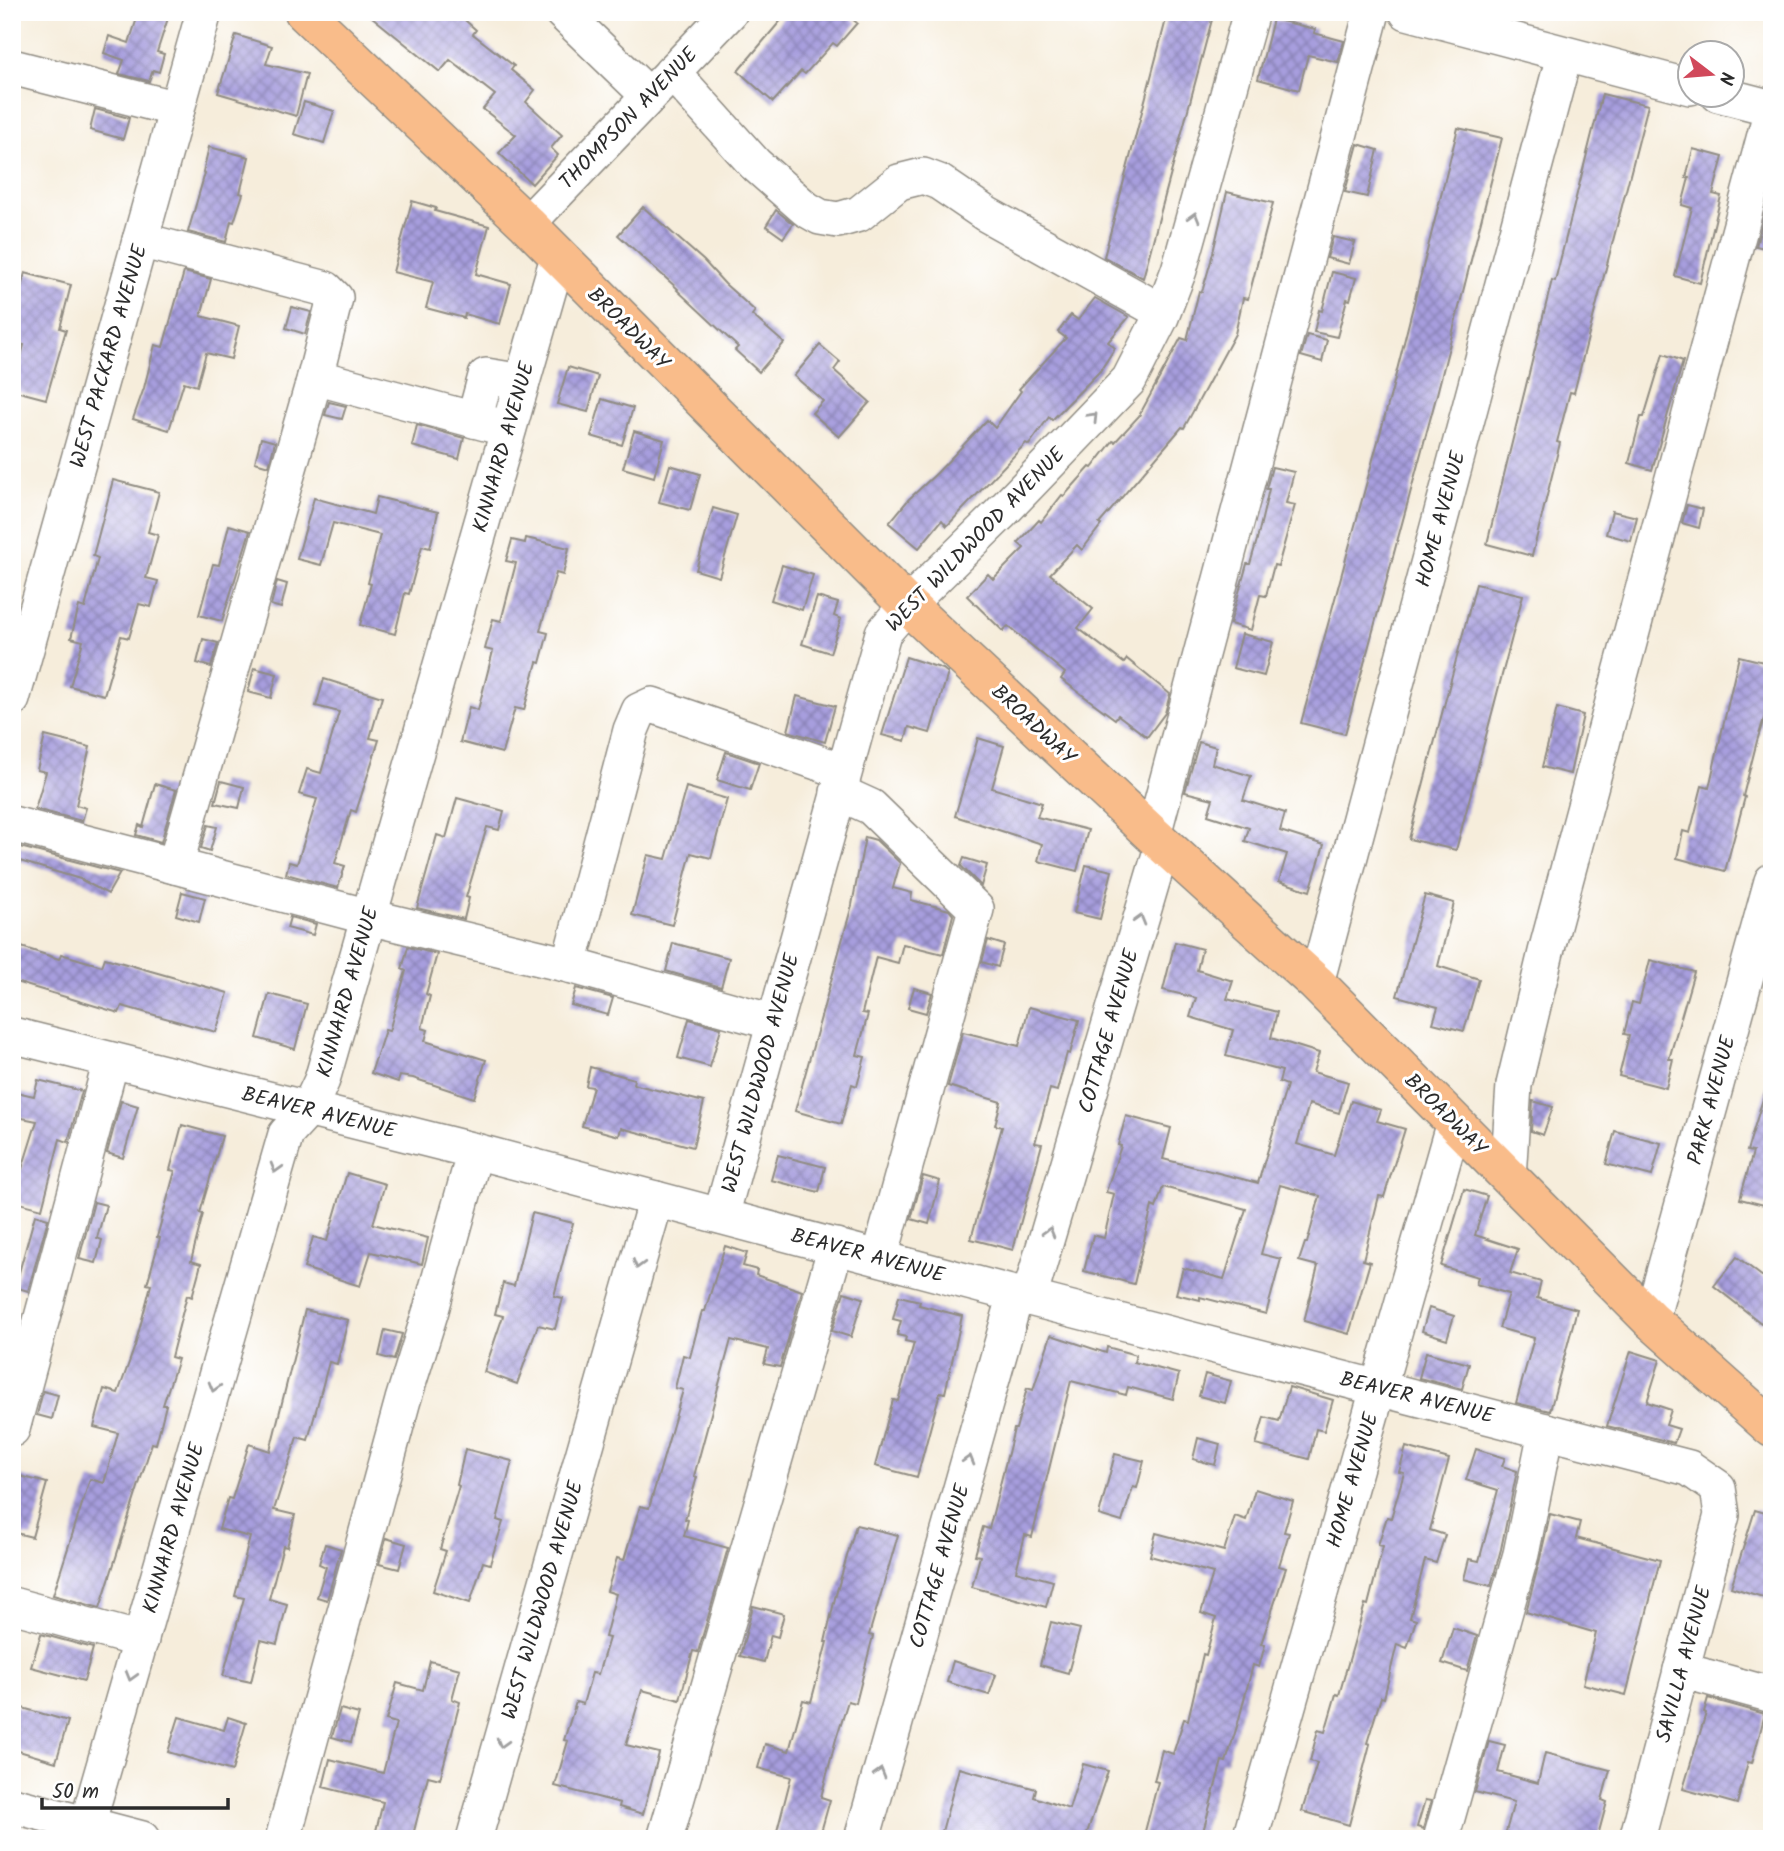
<svg xmlns="http://www.w3.org/2000/svg" width="1784" height="1851" viewBox="0 0 1784 1851" font-family="Kalam,sans-serif">
<defs>
<pattern id="building-cross-hatch" width="8" height="8" patternUnits="userSpaceOnUse" patternTransform="scale(1.75)"><rect width="8" height="8" fill="#a79ede"/><path d="M0 0l8 8M0 8l8-8" fill="none" stroke="#8881b4"/></pattern>
</defs>
<rect width="100%" height="100%" fill="#fff"/>
<filter id="ink" filterUnits="userSpaceOnUse"><feTurbulence type="fractalNoise" baseFrequency=".0143" numOctaves="2"/><feDisplacementMap in="SourceGraphic" scale="14" xChannelSelector="R" yChannelSelector="G"/><feConvolveMatrix kernelMatrix="1 2 1 2 8 2 1 2 1" color-interpolation-filters="sRGB"/></filter>
<filter id="wash" filterUnits="userSpaceOnUse"><feTurbulence type="fractalNoise" baseFrequency=".00686" numOctaves="4" result="noise"/><feDisplacementMap in="SourceGraphic" scale="28" xChannelSelector="R" yChannelSelector="G"/><feGaussianBlur stdDeviation="1.57" result="paint"/><feColorMatrix in="noise" values="0 0 0 0 0 0 0 0 0 0 0 0 0 0 0 0 0 1.4 0 .05"/><feComposite in="paint" operator="in"/></filter>
<g filter="url(#wash)">
<rect width="100%" height="100%" fill="#f6eddb"/>
<g id="blocks">
<g fill="url(#building-cross-hatch)">
<path d="M139,12h31l-13,40 7,2 -5,18 -6,-2 -4,11 -30,-7 5,-14 -20,-7 5,-17 20,7z"/>
<path d="M366,12h90l20,18 -3,4 41,32 -3,4 24,20 -9,12 36,33 -11,13 7,7 -26,29 -33,-31 17,-18 -33,-26 12,-14 -45,-35 -10,12z"/>
<path d="M788,12h56l13,11 -20,23 -4,-3 -28,31 -4,-3 -28,31 -35,-31z"/>
<path d="M1168,12h46l-71,266 -39,-21z"/>
<path d="M1273,19l42,10 -1,4 30,8 -6,21 -30,-7 -9,35 -41,-11z"/>
<path d="M236,35l36,11 -6,18 41,10 -11,42 -78,-23z"/>
<path d="M1602,94l46,11 -66,256 -8,32 -4,-1 -13,50 3,1 -28,113 -45,-12 65,-264 3,1z"/>
<path d="M304,102l30,9 -10,32 -30,-9z"/>
<path d="M95,109l34,9 -6,21 -33,-9z"/>
<path d="M1458,128l44,10 -65,256 -92,340 -44,-11 91,-333z"/>
<path d="M1358,144l20,6 -11,47 -22,-5z"/>
<path d="M209,147l40,10 -9,36 3,1 -9,28 -3,-1 -5,21 -38,-10 17,-59 -2,-1z"/>
<path d="M1693,149l30,8 -10,37 8,2 -21,87 -25,-7 17,-68 -10,-3 7,-27h-3z"/>
<path d="M1771,191l1,1v58l-16,-4z"/>
<path d="M1227,192l46,11 -25,96 -5,-1 -8,36 -51,94 -2,-1 -83,97 2,1 -19,25 -5,-5 -27,29 43,35 -15,19 46,35 3,-4 43,35 -5,19 -18,24 -29,-22 -3,4 -54,-40 4,-6 -57,-47 -5,5 -36,-35 21,-22 5,5 31,-31 -6,-5 21,-23 2,2 21,-27 2,1 26,-29 2,1 21,-27 2,1 24,-26 42,-78 6,2 12,-49 3,1 9,-31z"/>
<path d="M412,201l24,7 -1,3 54,15 -13,48 35,10 -11,40 -35,-10 -1,4 -38,-10 7,-26 -40,-10z"/>
<path d="M643,207l61,54 21,23 30,27 -3,4 32,28 -25,29 -24,-22 3,-3 -61,-57 1,-1 -60,-54z"/>
<path d="M776,210l17,14 -10,14 -17,-12z"/>
<path d="M1333,237l22,5 -6,22 -22,-6z"/>
<path d="M184,272l27,7 -10,37 38,10 -8,33 -25,-6 -9,33 -13,-4 -15,48 -36,-11 11,-31 11,-43 8,2z"/>
<path d="M1332,272l24,6 -6,22 -3,-1 -10,38 -23,-5 5,-22 3,1z"/>
<path d="M25,273l46,12 -11,43 6,2 -20,69 -34,-9 12,-45 -12,-3v-21z"/>
<path d="M1095,298l34,19 -21,25 7,6 -15,23 -48,49 -3,-3 -20,28 -3,-2 -79,83 -5,-6 -23,28 -30,-25 20,-24 28,-26 50,-53 8,8 26,-37 -2,-2 47,-51 -8,-6 13,-17 7,5z"/>
<path d="M292,307l19,5 -6,22 -19,-6z"/>
<path d="M1307,335l20,5 -5,22 -21,-6z"/>
<path d="M820,345l20,17 -6,8 36,32 -31,35 -27,-24 11,-12 -29,-25z"/>
<path d="M1663,354l20,7 -31,109 -23,-7 12,-46h3z"/>
<path d="M568,367l30,9 -10,36 -31,-8z"/>
<path d="M602,399l31,9 -11,37 -31,-9z"/>
<path d="M329,402l17,4 -4,13 -17,-4z"/>
<path d="M417,425l47,13 -5,21 -47,-13z"/>
<path d="M634,431l30,9 -10,37 -31,-9z"/>
<path d="M261,438l14,4 -6,24 -14,-4z"/>
<path d="M670,465l30,9 -10,36 -31,-8z"/>
<path d="M1272,467l22,5 -8,31 9,2 -17,61 -4,-1 -8,31 -6,-1 -9,35 -21,-6 17,-60h3l7,-24 12,-51h-3z"/>
<path d="M113,480l46,12 -11,40 10,3 -12,43 12,3 -7,26 -12,-3 -10,34 -8,-2 -17,59 -34,-9 13,-45 -12,-3 8,-32 6,2 13,-50 -5,-2z"/>
<path d="M377,497l61,15 -8,36 -8,-2 -13,48 -4,-1 -10,41 -35,-9 11,-41 -3,-1 12,-48 -47,-12 -12,42 -24,-6 17,-61 59,16z"/>
<path d="M1687,505l16,4 -4,19 -17,-5z"/>
<path d="M713,508l24,7 -18,62 -23,-7z"/>
<path d="M1612,511l25,6 -6,24 -25,-7z"/>
<path d="M229,525l21,6 -28,90 -23,-6 14,-51 6,1z"/>
<path d="M526,538l43,10 -6,27 -7,-2 -16,58 8,2 -8,30 -3,-1 -13,48 -9,-2 -13,45 -42,-11 9,-35 9,3 15,-59 -8,-2 8,-30 8,2 15,-58 -10,-2 6,-21 13,3z"/>
<path d="M782,565l31,10 -11,35 -31,-10z"/>
<path d="M277,581l10,3 -6,24 -10,-3z"/>
<path d="M1476,584l47,11 -67,255 -47,-11z"/>
<path d="M817,597l21,6 -4,13 7,3 -11,34 -28,-9z"/>
<path d="M1242,634l31,8 -9,34 -31,-8z"/>
<path d="M203,639l15,4 -7,24 -14,-4z"/>
<path d="M1739,656l33,8v28l-15,49 -14,55 2,1 -20,74 -48,-13 6,-27 7,2 12,-47 7,2z"/>
<path d="M906,657l37,12 5,4 -18,60 -21,-6 -4,14 -23,-6z"/>
<path d="M254,668l23,6 -6,24 -23,-6z"/>
<path d="M324,679l58,18 -12,41 9,2 -23,72 -5,-2 -16,53 10,3 -7,22 -52,-14 3,-12 8,2 20,-65 -18,-5 8,-25 14,4 18,-61 -23,-6z"/>
<path d="M797,696l38,10 -10,36 -37,-11z"/>
<path d="M1557,708l26,7 -13,59 -28,-7z"/>
<path d="M45,736l45,11 -14,58 10,3 -4,13 -47,-12 11,-37 -9,-2z"/>
<path d="M978,738l26,8 -12,42 50,15 -5,14 51,13 -11,41 -39,-10 4,-17 -87,-28z"/>
<path d="M1199,742l17,5 -4,17 39,12 -8,24 42,13 -5,18 44,14 -14,46 -31,-10 8,-27 -42,-13 4,-13 -41,-13 5,-16 -28,-7z"/>
<path d="M726,752l33,11 -9,27 -33,-10z"/>
<path d="M221,781l23,6 -5,21 -24,-5z"/>
<path d="M155,784l21,6 -15,52 -25,-7 3,-10 4,2z"/>
<path d="M686,787l41,12 -16,59 -20,-5 -19,72 -40,-10 16,-60 18,4z"/>
<path d="M457,798l47,13 -5,19 -12,-3 -21,70 3,1 -5,21 -47,-11 20,-73 9,3z"/>
<path d="M208,825l9,2 -7,24 -9,-3z"/>
<path d="M865,837l11,3 24,23 -7,25 19,5 -1,7 38,10 4,5 -10,39 -40,-10 -5,19 -22,-6 -14,56 6,1 -11,41 8,2 -8,29 -5,-2 -11,40 -46,-13 57,-206z"/>
<path d="M16,846l104,27 -12,21 -28,-15 -67,-20z"/>
<path d="M964,858l23,7 -6,21 -20,-20z"/>
<path d="M1086,865l26,6 -12,48 -26,-6z"/>
<path d="M182,892l23,6 -6,24 -23,-7z"/>
<path d="M1425,895l29,8 -16,63 41,13 -15,52 -31,-8 5,-16 -41,-11z"/>
<path d="M290,917l26,7 -3,11 -26,-7z"/>
<path d="M988,940l16,5 -6,22 -16,-5z"/>
<path d="M1175,942l27,7 -5,21 36,11 -6,18 50,13 -6,26 48,15 -6,19 35,10 -9,31 -30,-9 -12,40 37,11 17,-54 30,9 -4,11 28,8 -21,68 -5,-1 -16,64 7,2 -21,72 -45,-13 14,-55 -19,-5 6,-18h2l13,-47 -40,-11 -19,69 20,5 -15,55 -66,-17v3l-24,-6 7,-26 41,11 22,-70 -83,-22 -7,21 -4,-2 -18,78 -50,-13 9,-36 11,3 10,-44 -8,-2 15,-46 -3,-1 8,-29 45,12 -8,31 95,24 29,-98 -8,-3 3,-11 -56,-15 7,-26 -43,-13 6,-19 -33,-8z"/>
<path d="M673,943l56,15 -8,29 -55,-16z"/>
<path d="M12,944l47,15 2,-5 41,12 3,-8 123,35 -12,39 -94,-26 -3,7 -107,-32z"/>
<path d="M408,947l29,7 -11,40 4,2 -8,32 6,2 -3,11 61,19 -12,38 -61,-20 -13,-2 -2,6 -27,-9 14,-43 4,1 17,-60 -4,-2z"/>
<path d="M1650,960l44,12 -25,87h4l-7,29 -47,-12 10,-41 -5,-1 8,-32 7,2z"/>
<path d="M576,988l37,10 -5,17 -37,-10z"/>
<path d="M914,988l18,5 -6,20 -18,-5z"/>
<path d="M269,994l38,10 -12,45 -38,-11z"/>
<path d="M1029,1007l50,13 -9,34 -3,-1 -10,38 -7,-2 -15,54 7,1 -29,106 -42,-11 31,-112 -7,-2 6,-23 -53,-16 15,-54 56,14z"/>
<path d="M689,1019l32,9 -11,39 -32,-9z"/>
<path d="M590,1067l44,12 -1,5 71,18 -11,45 -72,-19 -2,8 -37,-10 11,-39 -7,-1z"/>
<path d="M38,1080l44,11 -14,51 -8,-3 -18,70 -30,-8v-9l7,-23h3l15,-48 -25,-5v-25l22,5z"/>
<path d="M1767,1086l5,1v120l-32,-8 13,-47 -6,-1z"/>
<path d="M121,1101l17,5 -15,52 -16,-5z"/>
<path d="M1533,1101l20,6 -10,28 -12,-4z"/>
<path d="M182,1125l40,11 -22,77 3,1 -12,47 10,3 -9,33 -5,-2 -16,62 7,2 -15,46h3l-10,39 -4,-1 -52,165 -47,-13 37,-116 14,4 14,-50 -24,-6 10,-38 14,4 17,-47 16,-61 -4,-1 13,-46 -3,-1 18,-66 -5,-1z"/>
<path d="M1615,1131l46,12 -9,33 -46,-12z"/>
<path d="M778,1155l47,12 -6,25 -48,-12z"/>
<path d="M347,1173l38,11 -12,40 55,14 -6,26 -51,-12 -11,34 -56,-18 9,-31 14,4z"/>
<path d="M923,1176l17,5 -11,43 -18,-5z"/>
<path d="M1464,1189l23,7 -12,39 43,14 -8,24 31,9 -4,16 40,11 -27,102 -34,-8 18,-65 -35,-10 10,-34 -33,-10 2,-7 -37,-11z"/>
<path d="M94,1202l12,3 -9,33 5,2 -6,23 -17,-4z"/>
<path d="M532,1213l41,10 -19,73 9,2 -8,31 -17,-4 -21,59 -33,-12 19,-56 -8,-2 8,-31 11,3z"/>
<path d="M35,1215l13,4 -20,72 -13,-4z"/>
<path d="M725,1246l22,7 -4,13 14,4 -1,5 46,16 -22,76 -16,-3 4,-15 -37,-9 -37,136 3,1 -12,42 3,1 -4,16 44,12 -30,104 -5,-1 -13,49 -38,-10 -16,55 33,8 -16,61 -24,-7 1,-4 -65,-17 13,-45 -4,-1 12,-38 7,2 9,-31 6,1 11,-36 -4,-1 11,-43 -9,-3 10,-33 7,2 16,-54 9,2 34,-118 -8,-2 8,-33 7,2 12,-46h3z"/>
<path d="M1737,1257l35,27v26l-11,13 -47,-37z"/>
<path d="M844,1292l19,6 -12,39 -19,-6z"/>
<path d="M899,1296l21,5 -1,4 43,11 -17,77 -5,-1 -23,85 -42,-11 18,-66 5,1 16,-58 -9,-2 1,-4 -9,-2 4,-14 -8,-2z"/>
<path d="M1429,1308l25,8 -7,23 -25,-8z"/>
<path d="M305,1310l43,10 -11,44 -8,-2 -21,78 -11,-3 -23,73 21,5 -8,32 -4,-1 -14,53 18,5 -10,40 -16,-4 -10,42 -28,-6 21,-78 -9,-2 15,-59 -31,-8 9,-31 4,1 17,-55 21,7z"/>
<path d="M385,1330l17,4 -8,26 -15,-4z"/>
<path d="M1051,1335l55,18 1,-6 29,8 -2,7 45,12 -6,25 -45,-12 -2,8 -55,-14 -39,156 -7,-2 -9,36 37,10 -7,26 -74,-20 8,-31 -5,-1 8,-28 6,2 25,-100h2l11,-41 6,2z"/>
<path d="M1631,1351l29,9 -13,42 24,8 -5,15 13,4 -5,14 -67,-17z"/>
<path d="M1426,1352l43,12 -7,25 -43,-11z"/>
<path d="M1205,1374l26,7 -6,22 -26,-7z"/>
<path d="M1289,1387l44,13 -9,31 -8,-2 -7,30 -53,-14 8,-28 15,4z"/>
<path d="M43,1391l15,4 -6,24 -15,-4z"/>
<path d="M1198,1438l22,6 -5,21 -22,-6z"/>
<path d="M1406,1447l43,12 -19,71 15,5 -9,28 -11,-3 -15,58 6,2 -9,28 -10,-4 -13,54 -3,-1 -14,46 3,1 -21,81 -47,-14 15,-48 -7,-2 8,-31 7,2 11,-38 3,1 26,-91 3,1 15,-59 -5,-1 9,-28 4,1 13,-45 -5,-1z"/>
<path d="M465,1449l47,12 -15,59 6,2 -13,42 -7,-2 -13,41 -37,-12 13,-40 -6,-2 19,-63 -2,-1z"/>
<path d="M1476,1449l29,9 -3,8 15,5 -16,78 -10,37 -27,-7 5,-20 10,2 19,-71 -32,-10z"/>
<path d="M1115,1454l29,7 -7,27 -4,-1 -11,35 -23,-7z"/>
<path d="M20,1476l27,7 -15,54 -20,-5v-26z"/>
<path d="M1255,1489l38,12 -9,31 5,1 -10,33 7,2 -25,76 4,1 -6,22 -6,-2 -15,58 -12,39 -4,-1 -21,78h-58l15,-57 -4,-1 8,-31 11,4 11,-35 4,1 15,-66 3,1 10,-37 -15,-5 12,-40 -63,-17 6,-23 68,18 11,-35 11,4z"/>
<path d="M1755,1510l17,5v85l-41,-13z"/>
<path d="M1550,1514l30,8 -4,16 84,22 -34,135 -43,-11 13,-51 -70,-21 14,-53z"/>
<path d="M856,1525l42,10 -29,100 4,1 -17,67 -8,-2 -12,38 -15,58 9,3 -11,39h-44l16,-62 -33,-9 7,-24 24,7 14,-51 8,2 16,-60h-2l10,-44z"/>
<path d="M386,1538l20,6 -7,25 -20,-5z"/>
<path d="M325,1544l16,5 -14,51 -10,-3 9,-30 -7,-3z"/>
<path d="M753,1606l31,8 -6,23 -7,-2 -7,27 -24,-6z"/>
<path d="M1051,1622l29,7 -12,44 -28,-8z"/>
<path d="M1453,1628l24,8 -10,35 -25,-8z"/>
<path d="M41,1634l52,14 -9,33 -53,-14z"/>
<path d="M430,1661l30,8 -8,30 8,3 -20,77 -12,-3 -16,63h-38l9,-37 -60,-15 7,-28 53,14 13,-50 -10,-3 11,-37 26,7z"/>
<path d="M953,1661l43,14 -7,20 -42,-13z"/>
<path d="M1708,1698l57,16 -13,49 -4,-1 -11,42 -54,-15 23,-76 -2,-1z"/>
<path d="M12,1705l56,16 -12,41 -44,-13z"/>
<path d="M340,1709l19,5 -8,28 -19,-5z"/>
<path d="M179,1717l45,13 4,-13 18,6 -14,48 -64,-19z"/>
<path d="M1489,1741l16,4 -7,27 40,11 7,-30 65,17 -8,30 5,2 -10,37h-93l10,-37 -39,-10z"/>
<path d="M1083,1764l25,7 -23,68h-145l19,-71 77,21 -2,8 35,12z"/>
<path d="M1425,1800l6,1 -8,28 -6,-2z"/>
</g>
</g>
</g>
<g filter="url(#ink)">
<use href="#blocks" fill-opacity="0" stroke="#908c83" stroke-width="2"/>
<g fill="none" stroke-linecap="round" stroke-linejoin="round">
<g stroke="#908c83" stroke-width="38">
<g id="minor">
<path d="M562,12l87,84"/>
<path d="M1407,12l283,75"/>
<path d="M12,67l165,42"/>
<path d="M672,72l83,92 51,45 14,8 18,3 21,-6 40,-32 24,-6 16,6 47,32 176,98"/>
<path d="M1718,94l54,14"/>
<path d="M527,224l203,-212"/>
<path d="M140,240l186,49 9,9 -20,79"/>
<path d="M474,420l12,-44 36,6"/>
<path d="M508,429l-193,-52 -140,489 194,51 200,48 204,57"/>
<path d="M12,699l192,-687"/>
<path d="M838,792l33,15 105,102 -96,348"/>
<path d="M12,824l163,42"/>
<path d="M1153,835l219,-823"/>
<path d="M569,965l62,-235 8,-19 13,-6 191,66"/>
<path d="M1316,983l248,-927"/>
<path d="M12,1035l463,116 554,147 660,170 29,20 4,27 -85,324"/>
<path d="M1508,1177l6,-92 32,-133 226,-843"/>
<path d="M721,1216l162,-583 24,-28 93,-91 129,-134 32,-63 18,-47 72,-258"/>
<path d="M1029,1298l134,-454"/>
<path d="M1651,1320l121,-439"/>
<path d="M12,1429l99,-368"/>
<path d="M12,1605l129,35"/>
<path d="M1681,1670l91,25"/>
<path d="M12,1805l130,34"/>
<path d="M83,1839l203,-705 22,-24 14,-30 236,-823"/>
<path d="M283,1839l120,-439 28,-90 44,-159"/>
<path d="M474,1839l182,-640"/>
<path d="M665,1839l171,-593"/>
<path d="M862,1839l154,-545"/>
<path d="M1250,1839l204,-717"/>
<path d="M1441,1839l80,-285 25,-123"/>
</g>
</g>
<g stroke="#908c83" stroke-width="41">
<path id="major" d="M304,12l223,212 380,381 246,230 163,148 335,337 121,108"/>
</g>
<use href="#minor" stroke="#fff" stroke-width="35"/>
<use href="#major" stroke="#f9bc8a" stroke-width="38"/>
</g>
<defs><path id="oneway-chevron" d="M-2-3.5L2.5 0L-2 3.5" fill="none" stroke-width="1.6" stroke-linecap="round" stroke-linejoin="round" transform="scale(1.75)"/></defs>
<g stroke="#a0a0a0">
<use href="#oneway-chevron" transform="translate(1194 217) rotate(-74)"/>
<use href="#oneway-chevron" transform="translate(1093 417) rotate(-46)"/>
<use href="#oneway-chevron" transform="translate(1140 920) rotate(-74)"/>
<use href="#oneway-chevron" transform="translate(276 1168) rotate(106)"/>
<use href="#oneway-chevron" transform="translate(1049 1232) rotate(-74)"/>
<use href="#oneway-chevron" transform="translate(638 1264) rotate(106)"/>
<use href="#oneway-chevron" transform="translate(214 1387) rotate(106)"/>
<use href="#oneway-chevron" transform="translate(969 1460) rotate(-74)"/>
<use href="#oneway-chevron" transform="translate(131 1676) rotate(106)"/>
<use href="#oneway-chevron" transform="translate(502 1743) rotate(106)"/>
<use href="#oneway-chevron" transform="translate(880 1773) rotate(-74)"/>
</g>
</g>
<g text-anchor="middle" stroke-width="6" stroke-linejoin="round" paint-order="stroke">
<g font-size="21" fill="#2b2b2b" stroke="#fff">
<text transform="translate(628 118) rotate(-46)" y="7">THOMPSON AVENUE</text>
<text transform="translate(629 328) rotate(45)" y="7">BROADWAY</text>
<text transform="translate(108 356) rotate(-74)" y="7">WEST PACKARD AVENUE</text>
<text transform="translate(503 447) rotate(-74)" y="7">KINNAIRD AVENUE</text>
<text transform="translate(1440 519) rotate(-75)" y="7">HOME AVENUE</text>
<text transform="translate(975 539) rotate(-46)" y="7">WEST WILDWOOD AVENUE</text>
<text transform="translate(1034 724) rotate(43)" y="7">BROADWAY</text>
<text transform="translate(347 992) rotate(-74)" y="7">KINNAIRD AVENUE</text>
<text transform="translate(1108 1031) rotate(-74)" y="7">COTTAGE AVENUE</text>
<text transform="translate(760 1073) rotate(-75)" y="7">WEST WILDWOOD AVENUE</text>
<text transform="translate(1711 1100) rotate(-75)" y="7">PARK AVENUE</text>
<text transform="translate(319 1112) rotate(14)" y="7">BEAVER AVENUE</text>
<text transform="translate(1446 1114) rotate(45)" y="7">BROADWAY</text>
<text transform="translate(868 1255) rotate(15)" y="7">BEAVER AVENUE</text>
<text transform="translate(1417 1397) rotate(14)" y="7">BEAVER AVENUE</text>
<text transform="translate(1352 1480) rotate(-74)" y="7">HOME AVENUE</text>
<text transform="translate(173 1528) rotate(-74)" y="7">KINNAIRD AVENUE</text>
<text transform="translate(939 1566) rotate(-74)" y="7">COTTAGE AVENUE</text>
<text transform="translate(542 1600) rotate(-74)" y="7">WEST WILDWOOD AVENUE</text>
<text transform="translate(1683 1664) rotate(-75)" y="7">SAVILLA AVENUE</text>
</g>
</g>
<rect width="1784" height="1851" fill="none" stroke="#fff" stroke-width="42"/>
<g transform="translate(1711 74) rotate(106)"><circle r="33" fill="#ffffff" stroke="#aaaaaa" stroke-width="2"/>
<path d="M0-5L12 26L0 18L-12 26Z" fill="#d1495b"/>
<text y="-10" font-size="19" font-weight="bold" text-anchor="middle" fill="#2b2b2b">N</text>
</g>
<path d="M42 1798v10h186v-10" fill="none" stroke="#2b2b2b" stroke-width="3.5"/>
<text x="52" y="1798" font-size="21" fill="#2b2b2b" stroke="#ffffff" stroke-width="5" paint-order="stroke">50 m</text>
</svg>
